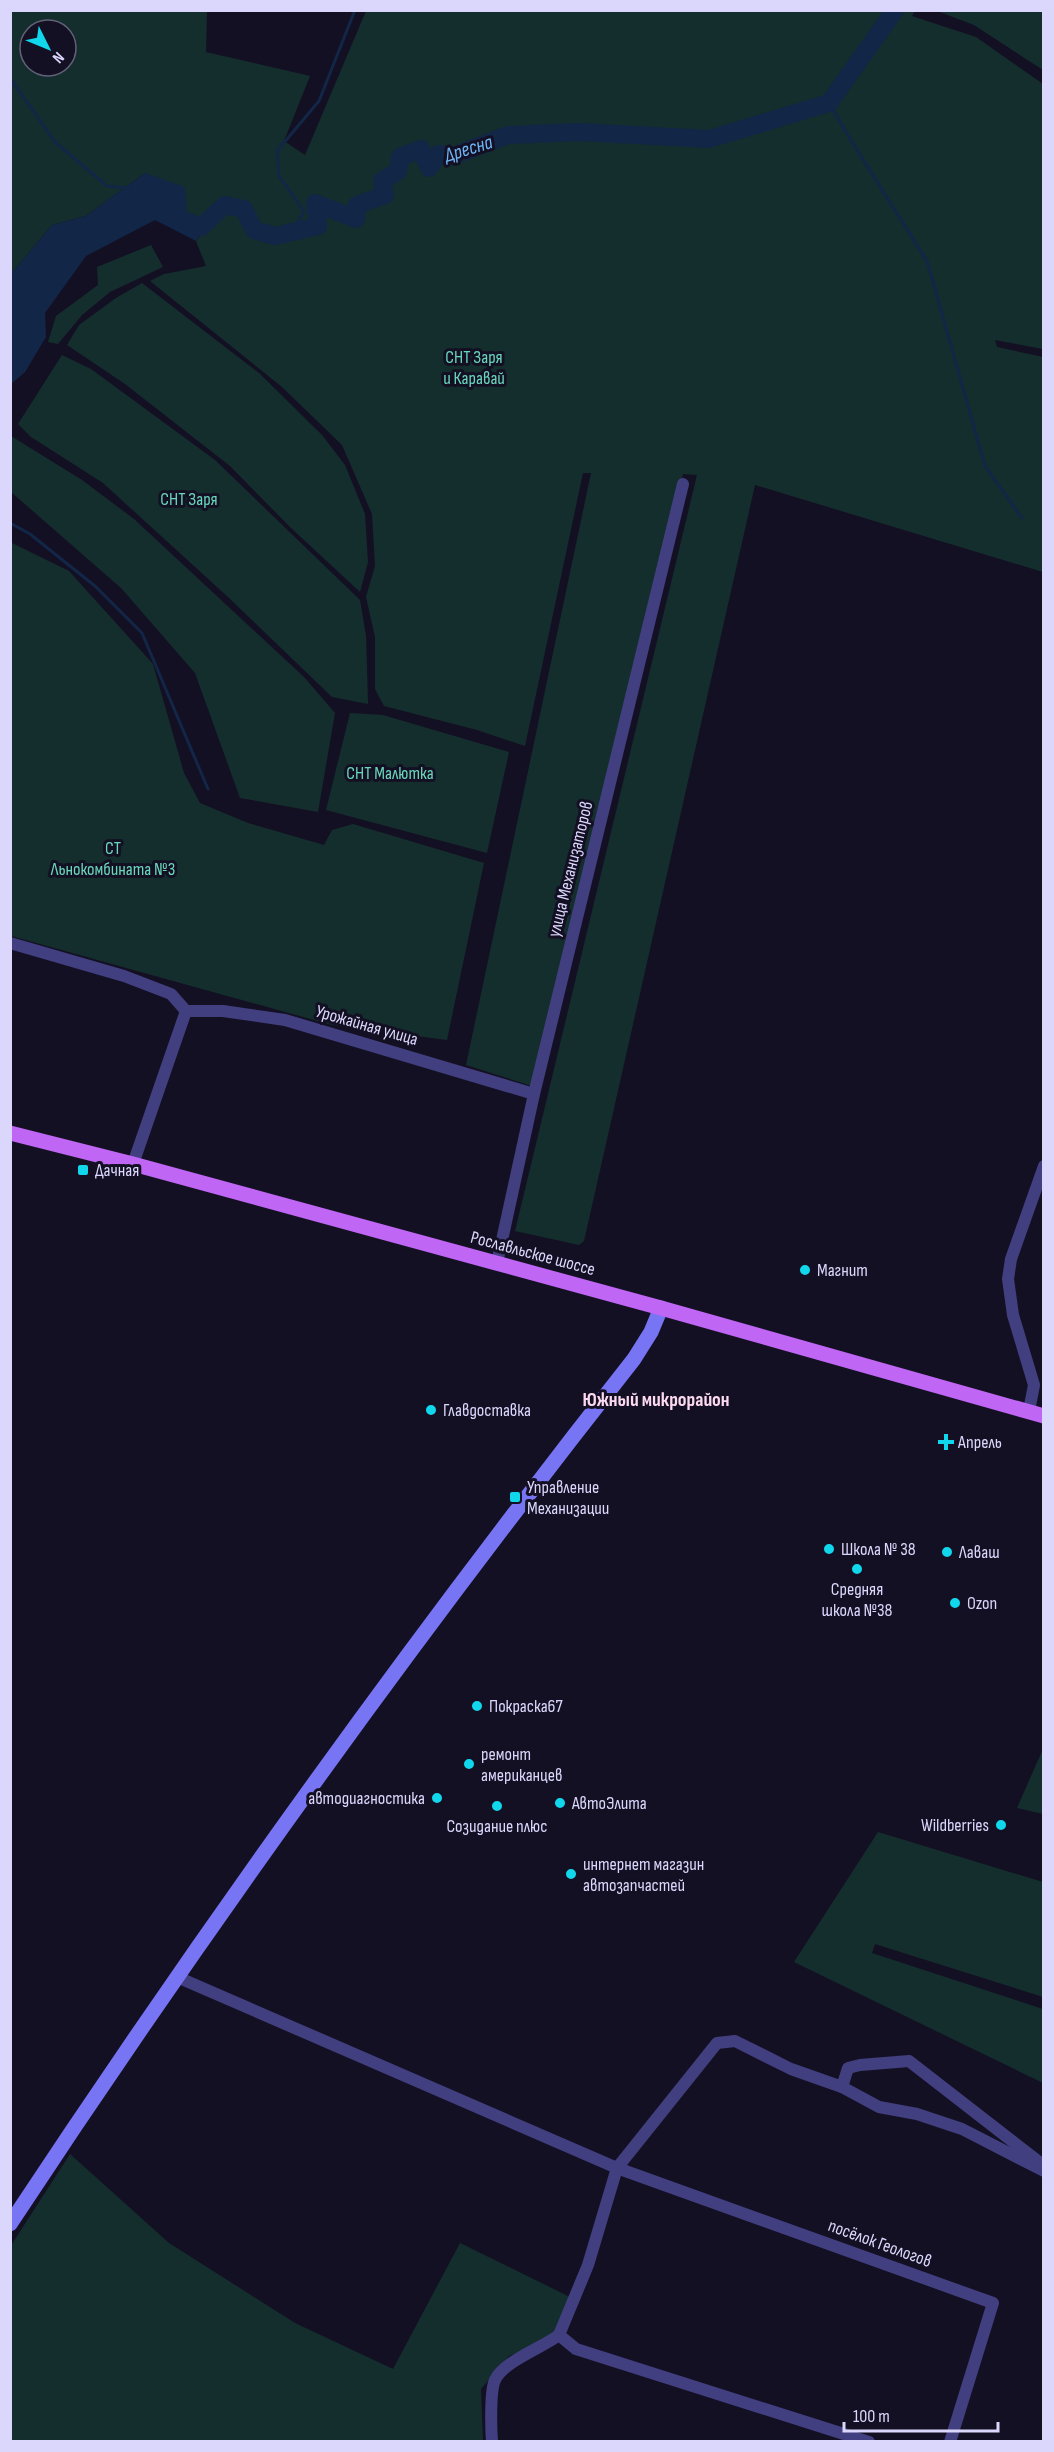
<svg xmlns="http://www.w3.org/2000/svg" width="1054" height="2452" viewBox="0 0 1054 2452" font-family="'Sofia Sans Condensed',sans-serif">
<rect width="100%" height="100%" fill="#141024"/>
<g fill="#142e2d" fill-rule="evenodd">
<path d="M11,11h196l-1,41 104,24 -26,65 21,14 61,-144h549l-3,5 64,21 67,47v265l-48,-9 2,7 46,10 1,87 -2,4 2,3 -1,121 -288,-87 -171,756 -5,4 -64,-14 182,-756 -14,-1 -145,614 -72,-23 125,-592h-8l-58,273 -48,-16 -93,-24 -9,-17v-52l-9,-40 9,-31 -3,-52 -30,-69 -60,-58 -132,-106 14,-7 42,-8 -10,-25 13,-18 -22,-10 -42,-40 -59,43 -34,9 -41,49zM30,30h36v36h-36z"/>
<path d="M937,11h106v59l-69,-45z"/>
<path d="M151,245l12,22 -53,25 -28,23 -24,29 -10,-2 8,-26 42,-31 -1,-18z"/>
<path d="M142,283l117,90 63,62 23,30 20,49 3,48 -8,30 -70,-65 -60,-61 -105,-82 -58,-39 12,-20 37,-27z"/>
<path d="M62,355l29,14 124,91 145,140 6,36 2,68 -36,-7 -104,-100 -125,-114 -72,-46 -13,-13z"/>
<path d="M11,436l71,44 52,39 170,158 31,36 -17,99 -78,-14 -45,-125 -74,-85 -110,-96z"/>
<path d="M10,542l59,29 84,93 31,109 16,30 48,20 76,22 8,-15 21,-6 131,39 -37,177 -115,-15 -321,-89z"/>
<path d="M350,713l33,2 126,37 -22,101 -161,-43z"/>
<path d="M1043,1749v65l-26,-6z"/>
<path d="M878,1832l165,50v115l-168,-53 -3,9 171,56v74l-249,-121z"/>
<path d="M70,2154l99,89 126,80 98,46 67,-126 114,56 -23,40 -42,17 -28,33 2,52h-472l-1,-194z"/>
</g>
<path fill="#122647" d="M145,173l40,14 2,26 22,10 -13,18 -41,-21 -69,36 -41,57 1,24 -21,35 -14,12v-110l41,-49 34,-9z"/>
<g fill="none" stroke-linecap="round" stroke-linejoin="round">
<g stroke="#122647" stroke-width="3">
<path d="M10,78l45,64 52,44 20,2"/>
<path d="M829,103l23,39 75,119 58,205 37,52"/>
<path d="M293,232l11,-21 -25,-35 -2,-25 42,-50 36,-91"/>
<path d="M10,523l20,11 65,52 47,47 66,156"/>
</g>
<path stroke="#122647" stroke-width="18" d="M187,221l14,6 24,-22 19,4 10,21 21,6 43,-10 -3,-23 41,16 1,-14 28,-10 -3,-14 16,-10 2,-14 21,-8 8,19 10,-14 14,2 55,-21 72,-3 129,7 120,-36 66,-93"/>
<g stroke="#423f80" stroke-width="12">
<path d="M10,943l114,33 47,18 15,17h37l62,9 249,74"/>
<path d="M133,1164l53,-153"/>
<path d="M497,1263l37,-169 149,-610"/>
<path d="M1029,1411l5,-26 -21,-70 -5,-36 3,-20 33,-93"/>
<path d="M177,1977l440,191 376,135 -43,139"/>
<path d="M842,2087l6,-19 12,-3 49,-4 134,104"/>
<path d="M492,2442c-1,-13 -2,-52 3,-62 9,-19 47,-32 64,-45"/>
<path d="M869,2442l-293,-93 -17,-14 29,-70 29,-97 100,-125 18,-2 56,28 51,18 37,20 38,7 45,15 82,42"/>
</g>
<path stroke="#7875f5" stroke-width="15" d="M10,2224c196,-297 404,-586 624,-865l17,-27 10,-24"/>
<path stroke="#bf66f4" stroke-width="15" d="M10,1133l123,31 528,144 383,108"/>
</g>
<g fill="#11d7ed" stroke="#141024" stroke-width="2">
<rect x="77" y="1164" width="12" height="12" rx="3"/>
<circle cx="805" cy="1270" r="6"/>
<circle cx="431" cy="1410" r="6"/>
<path d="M943 1433h6v6h6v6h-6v6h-6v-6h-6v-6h6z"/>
<rect x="509" y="1491" width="12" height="12" rx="3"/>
<circle cx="829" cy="1549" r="6"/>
<circle cx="947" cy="1552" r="6"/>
<circle cx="857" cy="1569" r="6"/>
<circle cx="955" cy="1603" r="6"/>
<circle cx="477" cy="1706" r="6"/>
<circle cx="469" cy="1764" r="6"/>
<circle cx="437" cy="1798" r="6"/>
<circle cx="560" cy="1803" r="6"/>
<circle cx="497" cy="1806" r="6"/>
<circle cx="1001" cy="1825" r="6"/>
<circle cx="571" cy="1874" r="6"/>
</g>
<g text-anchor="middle" stroke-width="6" stroke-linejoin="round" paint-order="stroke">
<g font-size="18" fill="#68d7bb" stroke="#141024">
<text x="474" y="363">СНТ Заря<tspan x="474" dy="21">и Каравай</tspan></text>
<text x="189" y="505">СНТ Заря</text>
<text x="390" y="779">СНТ Малютка</text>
<text x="113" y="854">СТ<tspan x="113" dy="21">Льнокомбината №3</tspan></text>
</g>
<g font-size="18" fill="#dbd7fc" stroke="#141024">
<text transform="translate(570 869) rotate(-76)" y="6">улица Механизаторов</text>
<text transform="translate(367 1025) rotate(16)" y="6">Урожайная улица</text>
<text transform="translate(533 1253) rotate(15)" y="6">Рославльское шоссе</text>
<text transform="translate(880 2243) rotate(20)" y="6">посёлок Геологов</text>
</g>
<g font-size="18" fill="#dbd7fc" stroke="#141024" text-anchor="start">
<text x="95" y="1176">Дачная</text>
<text x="817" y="1276">Магнит</text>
<text x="443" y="1416">Главдоставка</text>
<text x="958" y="1448">Апрель</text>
<text x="527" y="1493">Управление<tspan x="527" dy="21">Механизации</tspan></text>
<text x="841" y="1555">Школа № 38</text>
<text x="959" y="1558">Лаваш</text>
<text x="857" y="1595" text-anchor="middle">Средняя<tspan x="857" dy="21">школа №38</tspan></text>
<text x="967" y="1609">Ozon</text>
<text x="489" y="1712">Покраска67</text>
<text x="481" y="1760">ремонт<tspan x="481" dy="21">американцев</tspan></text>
<text x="425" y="1804" text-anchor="end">автодиагностика</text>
<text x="572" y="1809">АвтоЭлита</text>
<text x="989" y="1831" text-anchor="end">Wildberries</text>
<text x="497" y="1832" text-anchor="middle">Созидание плюс</text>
<text x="583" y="1870">интернет магазин<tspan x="583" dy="21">автозапчастей</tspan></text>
</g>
<g font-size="20" font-style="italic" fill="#6db5f4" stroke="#141024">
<text transform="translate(468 148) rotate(-17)" y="7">Дресна</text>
</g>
<g font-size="20" font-weight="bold" fill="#fcd9ef" stroke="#141024">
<text x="656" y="1406">Южный микрорайон</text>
</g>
</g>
<rect width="1054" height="2452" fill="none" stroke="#dbd7fc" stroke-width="24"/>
<g transform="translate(48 48) rotate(133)"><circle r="28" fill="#141024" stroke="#64607a" stroke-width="1.5"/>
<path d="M0-4.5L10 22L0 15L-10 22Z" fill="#11d7ed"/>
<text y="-9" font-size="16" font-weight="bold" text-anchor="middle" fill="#dbd7fc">N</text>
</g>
<path d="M844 2422v9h154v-9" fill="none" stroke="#dbd7fc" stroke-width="3"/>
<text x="853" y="2422" font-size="18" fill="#dbd7fc" stroke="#141024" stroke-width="4.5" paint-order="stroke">100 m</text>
</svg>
